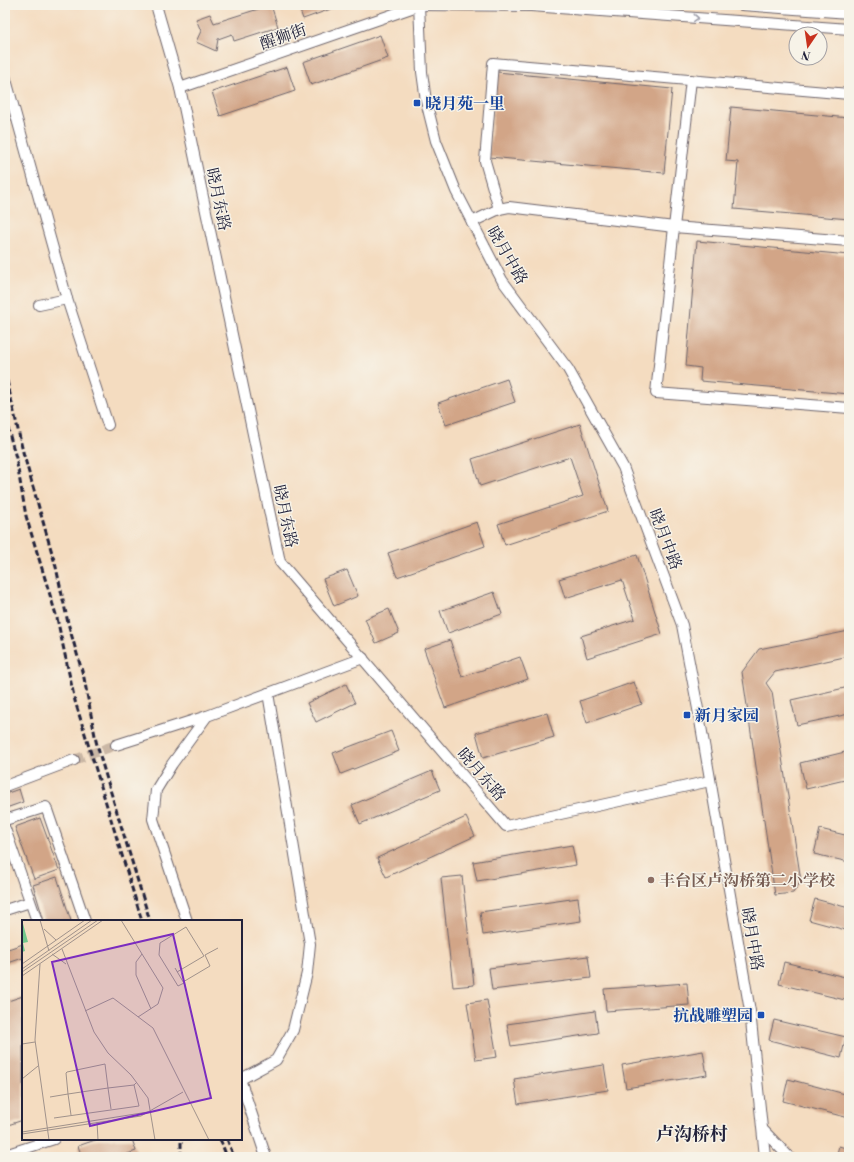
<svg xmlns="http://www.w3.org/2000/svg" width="854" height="1162" viewBox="0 0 854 1162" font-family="'Libre Bodoni','Noto Serif SC',serif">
<rect width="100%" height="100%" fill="#f7f3e8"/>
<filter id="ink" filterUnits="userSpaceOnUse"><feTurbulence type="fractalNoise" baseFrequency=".025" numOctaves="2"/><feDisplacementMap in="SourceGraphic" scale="8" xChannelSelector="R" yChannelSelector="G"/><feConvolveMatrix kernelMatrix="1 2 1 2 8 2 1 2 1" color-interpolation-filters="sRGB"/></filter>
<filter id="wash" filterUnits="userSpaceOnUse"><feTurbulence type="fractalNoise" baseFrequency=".012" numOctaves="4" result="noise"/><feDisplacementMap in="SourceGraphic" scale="16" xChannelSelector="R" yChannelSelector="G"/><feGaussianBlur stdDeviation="0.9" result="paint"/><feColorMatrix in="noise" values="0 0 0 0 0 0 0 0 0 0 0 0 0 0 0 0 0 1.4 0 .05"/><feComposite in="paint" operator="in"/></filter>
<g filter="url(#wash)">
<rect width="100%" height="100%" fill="#f4dcc0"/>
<g id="blocks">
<g fill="#d2a587">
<path d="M271,5l7,22 -44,14 -2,-7 -14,5 -2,12 -20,-9 5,-11 -5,-12 14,-5 4,9z"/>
<path d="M298,5h44l-39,14z"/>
<path d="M380,35l8,23 -77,27 -8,-23z"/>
<path d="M287,67l8,24 -75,25 -8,-24z"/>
<path d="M497,72l175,17 -8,84 -175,-16z"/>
<path d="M731,107l118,11v101l-115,-10 4,-47 -12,-1z"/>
<path d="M697,241l152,14v139l-149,-13 1,-13 -15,-2z"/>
<path d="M507,379l8,23 -69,23 -8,-22z"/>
<path d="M580,424l28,87 -103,34 -7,-21 85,-28 -13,-39 -90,29 -8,-27z"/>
<path d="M477,522l8,24 -88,31 -9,-24z"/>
<path d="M637,555l25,79 -75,24 -6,-22 54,-17 -13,-39 -57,18 -6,-19z"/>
<path d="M347,570l11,26 -24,10 -11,-27z"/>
<path d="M494,592l8,22 -54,19 -8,-22z"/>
<path d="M389,609l10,24 -23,10 -11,-24z"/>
<path d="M849,631v25l-74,16 -9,11 6,9 29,189 -8,12 -18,2 -33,-223 17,-23z"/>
<path d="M450,640l12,37 58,-20 8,22 -83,29 -21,-59z"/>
<path d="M634,682l8,22 -55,19 -7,-22z"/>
<path d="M346,684l9,19 -39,19 -9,-19z"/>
<path d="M849,687v27l-52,11 -6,-25z"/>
<path d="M547,713l7,24 -71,21 -7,-25z"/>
<path d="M391,731l8,20 -58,23 -8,-21z"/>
<path d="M849,751v28l-43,10 -6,-26z"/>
<path d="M432,771l8,19 -80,34 -8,-19z"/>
<path d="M19,789l4,13 -17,6 -1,-14z"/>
<path d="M466,817l9,19 -89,41 -9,-19z"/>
<path d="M40,818l19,52 -25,9 -19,-52z"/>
<path d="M820,829l29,7v26l-35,-8z"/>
<path d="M572,845l4,20 -99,16 -4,-19z"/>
<path d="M462,876l12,109 -21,2 -12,-109z"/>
<path d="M57,877l14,44h-27l-11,-36z"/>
<path d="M578,898l3,23 -98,14 -3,-23z"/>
<path d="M815,899l34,9v23l-40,-11z"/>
<path d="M23,944v14l-18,6v-14z"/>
<path d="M588,956l3,22 -99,12 -3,-22z"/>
<path d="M784,962l65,16v23l-70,-17z"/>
<path d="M687,983l2,22 -83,6 -2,-22z"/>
<path d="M23,996v124l-18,6v-124z"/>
<path d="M487,1000l10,57 -21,3 -9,-57z"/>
<path d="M595,1011l3,22 -87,13 -4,-22z"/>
<path d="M774,1020l72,17 -5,21 -72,-18z"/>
<path d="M703,1051l4,24 -81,13 -4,-23z"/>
<path d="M604,1065l4,25 -90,14 -4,-25z"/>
<path d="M788,1079l61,16v23l-66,-17z"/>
<path d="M98,1139h34l4,12 -17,6h-24l-1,-3 -12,3 -4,-11z"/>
<path d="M839,1146l10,3v8h-13z"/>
</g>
</g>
</g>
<g filter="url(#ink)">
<use href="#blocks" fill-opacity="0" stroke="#6c636a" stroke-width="1"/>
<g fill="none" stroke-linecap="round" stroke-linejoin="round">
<path stroke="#cab7a5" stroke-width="10" stroke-dasharray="10 5" stroke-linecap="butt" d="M74,760l42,-15"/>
<g stroke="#6c636a" stroke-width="12">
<g id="minor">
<path d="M156,5l24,83 100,474 226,264 204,-45"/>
<path d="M419,5l3,67 4,29 10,40 20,50 46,89 66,89 55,98 59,158 16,84 52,302 15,146"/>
<path d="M419,5l112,1 318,23"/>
<path d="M742,5l107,8"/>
<path d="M5,76l62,223 41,126"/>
<path d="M180,88l240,-83"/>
<path d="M499,209l10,-2 165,20 17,-147"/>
<path d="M472,222l27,-13 -14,-48 8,-98 356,31"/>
<path d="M849,241l-175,-14 -18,166 193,15"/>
<path d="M39,305l28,-6"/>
<path d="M116,745l91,-29"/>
<path d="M5,786l69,-26"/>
<path d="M5,820l41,-13 39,114"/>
<path d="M5,829l32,92"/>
<path d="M5,910l25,-8"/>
<path d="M187,921l-34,-102 3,-29 16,-26 35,-48 156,-58"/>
<path d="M241,1079l35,-19 17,-30 14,-57 3,-29 -42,-251"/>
<path d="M241,1082l25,75"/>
<path d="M763,1130l26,27"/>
<path d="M5,1155l49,-16"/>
</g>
</g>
<use href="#minor" stroke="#fff" stroke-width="10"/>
<g stroke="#22223b" stroke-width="3" stroke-dasharray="6 3" stroke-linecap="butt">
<path d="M5,372l18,80 33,115 12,56 16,55 12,63 6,22 48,158"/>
<path d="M5,418l11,40 10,58 31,102 18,83 67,220"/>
<path d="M220,1139l7,18"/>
<path d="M227,1139l7,18"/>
<path d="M181,1157v-18"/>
</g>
</g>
<defs><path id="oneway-chevron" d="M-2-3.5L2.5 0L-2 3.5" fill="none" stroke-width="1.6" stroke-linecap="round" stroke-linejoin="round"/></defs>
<use stroke="#9c9ca7" href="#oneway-chevron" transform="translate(696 18) rotate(4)"/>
</g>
<g fill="#1a4fb4" stroke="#f7f3e8" stroke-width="1.5">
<rect x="413" y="99" width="8" height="8" rx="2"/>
<rect x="683" y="711" width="8" height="8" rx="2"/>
<rect x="757" y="1011" width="8" height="8" rx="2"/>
</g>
<circle fill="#8d6e63" stroke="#f7f3e8" stroke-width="1.5" cx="651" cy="880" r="4"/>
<g text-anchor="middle" stroke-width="3" stroke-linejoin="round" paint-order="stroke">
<g font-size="16" fill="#22223b" stroke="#f7f3e8">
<text transform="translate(283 36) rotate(-19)" y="6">醒狮街</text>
<text transform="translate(219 199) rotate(78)" y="6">晓月东路</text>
<text transform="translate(508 255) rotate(60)" y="6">晓月中路</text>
<text transform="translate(286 516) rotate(78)" y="6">晓月东路</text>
<text transform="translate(666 539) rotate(69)" y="6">晓月中路</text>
<text transform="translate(482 774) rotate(49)" y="6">晓月东路</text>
<text transform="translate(753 939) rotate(80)" y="6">晓月中路</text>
</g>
<g font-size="16" font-weight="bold" fill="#164399" stroke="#f7f3e8" text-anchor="start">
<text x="425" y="109">晓月苑一里</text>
<text x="695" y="721">新月家园</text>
<text x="753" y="1021" text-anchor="end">抗战雕塑园</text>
</g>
<g font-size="16" font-weight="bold" fill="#785e54" stroke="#f7f3e8" text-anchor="start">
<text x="659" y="886">丰台区卢沟桥第二小学校</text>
</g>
<g font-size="18" font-weight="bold" fill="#22223b" stroke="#f7f3e8">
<text x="692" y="1140">卢沟桥村</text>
</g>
</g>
<g transform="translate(22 920)">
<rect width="220" height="220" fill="#f4dcc0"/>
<path d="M0,0l6,22 -5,1 2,8 -3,1z" fill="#73c78b"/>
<path fill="none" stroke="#a0928b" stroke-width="1" d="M18,0l9,31M99,0l42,68 -5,16 -20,13M22,9l12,11M40,29l32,83 14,21 23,22 17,23 7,42M30,34l14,10M120,34l-6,8v13l15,34M0,44l63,-44M18,44l-5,76 14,100M153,48l10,17M0,49l70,-49M0,52l76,-52M155,52l27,-16M0,56l81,-56M161,62l27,-16 -5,-11 13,-7M162,63l-6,3 -19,-31 1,-12 26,-16 18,29M63,91l28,-13 40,30 56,112M0,124l13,-2M0,159l16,-13M28,177l18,-3 40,-6 -3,-24 -38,8 -1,1 2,21 3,21M89,189l-3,-21 26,-3M32,198l85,-12 -5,-21 3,-3M75,202l1,18M0,212l126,-20M0,214l119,-18 42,-24"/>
<path fill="#7b2cbf" fill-opacity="0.15" stroke="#7b2cbf" stroke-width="2" d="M151,14l38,164 -121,28 -38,-164z"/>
<rect width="220" height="220" fill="none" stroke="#22223b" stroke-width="2"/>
</g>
<rect width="854" height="1162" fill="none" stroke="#f7f3e8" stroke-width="20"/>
<g transform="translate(808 46) rotate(193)"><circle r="19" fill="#f7f3e8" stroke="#a29fa3"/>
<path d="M0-3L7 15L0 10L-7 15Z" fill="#c8321e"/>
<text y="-6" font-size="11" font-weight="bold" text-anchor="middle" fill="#22223b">N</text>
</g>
</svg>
